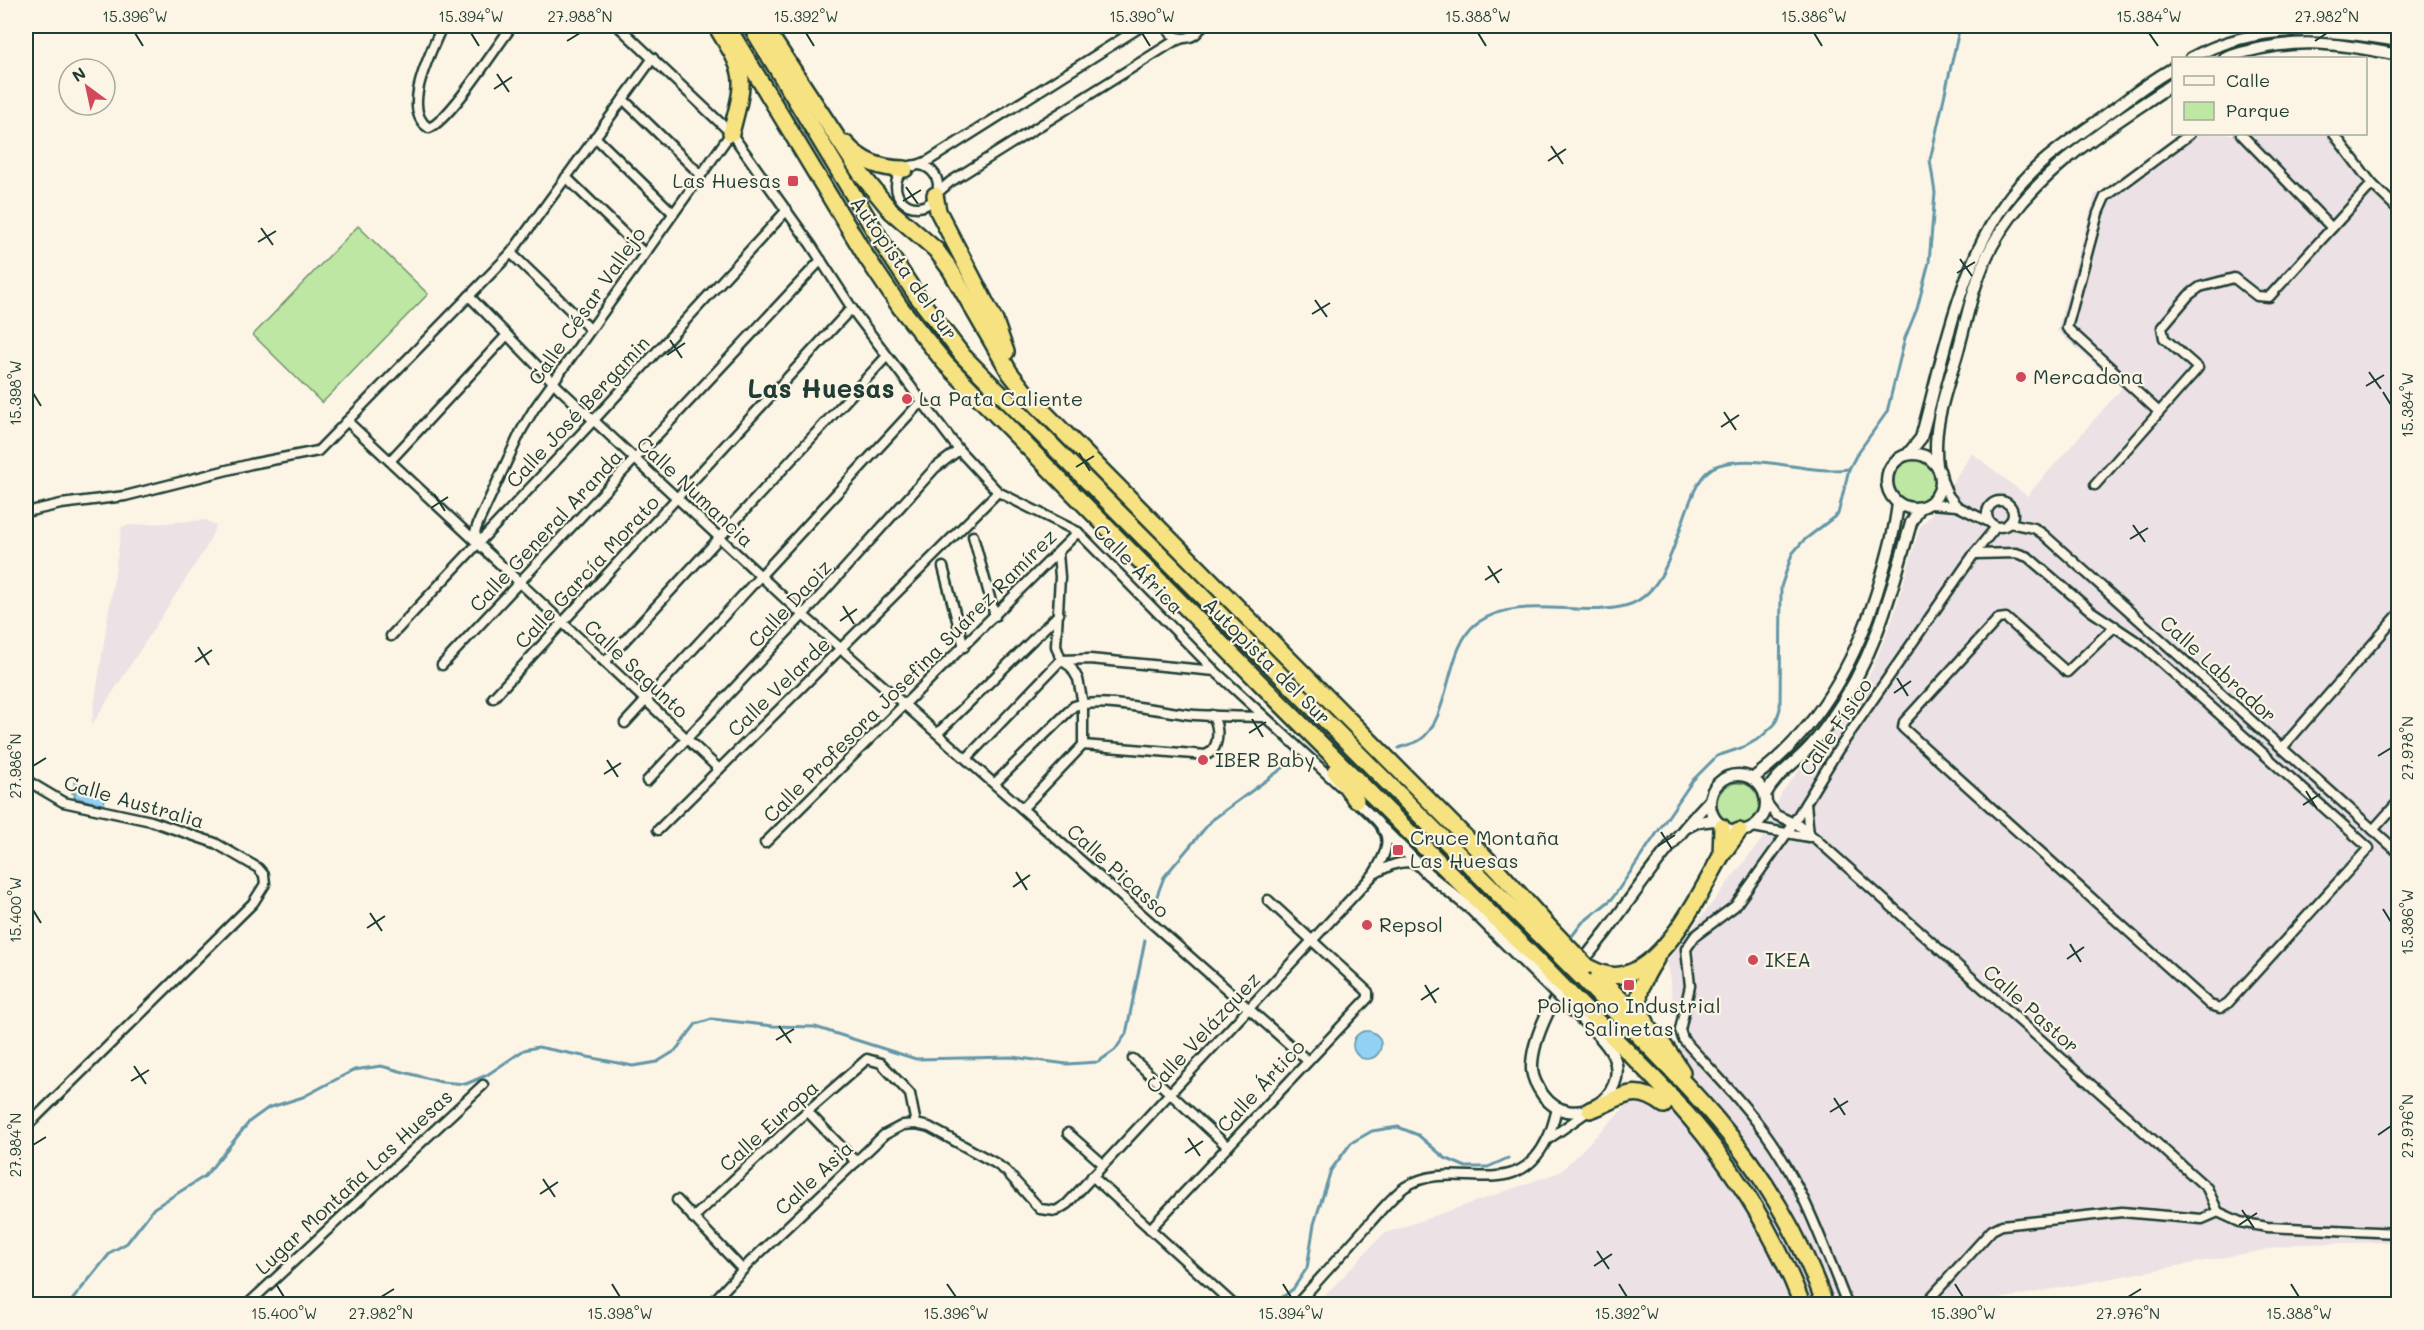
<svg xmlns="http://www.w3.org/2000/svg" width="2424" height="1330" viewBox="0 0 2424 1330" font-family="Mali,sans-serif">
<rect width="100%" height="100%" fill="#fcf5e5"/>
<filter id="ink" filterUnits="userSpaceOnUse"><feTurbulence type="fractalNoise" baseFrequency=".0167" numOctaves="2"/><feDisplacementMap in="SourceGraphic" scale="12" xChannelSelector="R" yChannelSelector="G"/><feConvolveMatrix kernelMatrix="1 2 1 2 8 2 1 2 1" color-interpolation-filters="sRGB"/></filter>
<g filter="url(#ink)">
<g fill="#ece1e4">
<path d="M2178,134h163l33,43 24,23v1042l-102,2 -324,60h-655l66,-70 177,-62 120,-120 -13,-91 95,-122 20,-47 56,-70 33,-50 21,-51 28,-94 11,-12 41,-62 55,43 95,-108 -65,-57 38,-136z"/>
<path d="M206,520l10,6 -9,20 -116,180 31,-200z"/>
</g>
<g fill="#bee7a3" stroke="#6e926c" stroke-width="1.5">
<path d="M358,226l70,68 -106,109 -69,-68z"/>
<circle cx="1915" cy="481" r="21"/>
<circle cx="1738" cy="804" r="21"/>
</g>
<g fill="#92d1f3" stroke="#6496a7" stroke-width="1.5">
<path d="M75,782l32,12 -4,11 -29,-8 1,-3 -3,-1z"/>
<circle cx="1367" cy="1045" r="14"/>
</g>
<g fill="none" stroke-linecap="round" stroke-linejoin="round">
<g stroke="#6496a7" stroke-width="3">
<path d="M1399,748c6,-3 15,-4 21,-8 31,-21 25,-94 57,-117 41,-30 107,-4 151,-18 56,-18 50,-129 91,-140 43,-12 87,10 130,4"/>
<path d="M1155,901l9,-24 48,-57 79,-58"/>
<path d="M1572,936l10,-13 30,-24 81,-119 24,-24 27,-9 16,-9 15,-14 5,-15 1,-122 11,-33 11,-13 35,-27 11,-45 8,-15 30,-42 18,-74 12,-29 12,-47 6,-69 -5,-33 30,-134"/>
<path d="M69,1304l42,-52 16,-9 27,-35 51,-32 45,-55 18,-13 35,-11 51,-27 27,-4 60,16 25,2 21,-9 37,-25 14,-3 95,19 24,-4 18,-11 21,-27 16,-5 61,7 42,1 101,32 96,-2 55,7 31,-2 17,-12 11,-16 19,-94"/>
<path d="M1260,1304l19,-4 14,-11 14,-21 7,-44 17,-54 20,-27 21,-12 26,-4 20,8 27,23 21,9h22l20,-9"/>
</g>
<g stroke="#1f3d34" stroke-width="13">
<g id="street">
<path d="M442,26c-9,23 -43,84 -13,102 20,-7 68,-82 83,-102"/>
<path d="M618,26l113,107 80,112 46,71 102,134 39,42 80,40 137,139 125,115"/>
<path d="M1165,26c9,16 28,16 37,0"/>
<path d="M623,99l78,76"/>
<path d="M2241,134l91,94"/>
<path d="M595,137l78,76"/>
<circle cx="917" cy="186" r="21"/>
<path d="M915,166l13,-5 214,-135"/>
<path d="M566,177l78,76"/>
<path d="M2372,184l26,25"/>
<path d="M935,195l15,-13 223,-140 10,-4"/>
<path d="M511,253l79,76"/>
<path d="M469,296l91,93 235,219 513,453"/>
<path d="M2159,412l-92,-84 31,-115 7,-16 85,-63"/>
<path d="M347,421l372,348"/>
<path d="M390,461l117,-126"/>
<path d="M1942,480l6,15 9,11"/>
<path d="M2095,485l103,-117 -34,-30 -2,-11 27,-32 11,-8 34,-9 23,18 12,1 103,-113 -38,-50"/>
<circle cx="2000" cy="514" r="13"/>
<path d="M1930,504l27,2 32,16"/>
<path d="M26,512l35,-8 64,-8 126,-32 67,-13 193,-198 142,-195"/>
<path d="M2009,523l25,5 9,6 355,318"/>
<path d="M973,536l22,80"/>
<path d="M478,543l-3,-11 4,-11 42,-90 13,-22 197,-276"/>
<path d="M1058,553l2,24 -4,69 5,14 10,7 7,12 5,25v41"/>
<path d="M1974,554l42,-1 12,4 63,54 51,34 227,203 -141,155 -8,5 -10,-3 -307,-277 1,-6 94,-103 8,-1 61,54 48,-46"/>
<path d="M943,567l21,80"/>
<path d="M391,636l203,-216 193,-210"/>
<path d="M1062,660l28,-1 125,12"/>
<path d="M605,662l282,-306"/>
<path d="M442,665l379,-405"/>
<path d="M493,698l354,-385 6,-3"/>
<path d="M625,723l292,-317 6,-2"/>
<path d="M938,733l121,-119"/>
<path d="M1083,745l123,10c14,-6 14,-28 6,-40"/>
<path d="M2282,748l116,-133"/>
<path d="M967,758l94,-98"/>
<path d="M26,780l37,22 88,19 64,22 43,25 6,7 1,9 -12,19 -227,224"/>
<path d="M647,781l156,-166 132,-147 24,-18"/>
<path d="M995,783l79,-77c28,-8 81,4 111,8 26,3 52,2 79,3"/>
<path d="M1766,802l10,13 22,10 19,15 390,348 11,24"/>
<path d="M1806,803l3,32"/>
<path d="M1023,808l60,-63"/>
<path d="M1753,827l56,10"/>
<path d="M658,830l340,-338"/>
<path d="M2373,830l25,-28"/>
<path d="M765,843l313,-311"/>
<path d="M1376,873c12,-7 26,-14 41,-9"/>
<path d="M1133,1059l94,87"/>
<path d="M808,1112l48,50"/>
<path d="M1068,1133l35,31"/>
<path d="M1547,1140l43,-30"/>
<path d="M1092,1176l141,128"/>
<path d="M677,1200l65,69"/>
<path d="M693,1218l101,-95 73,-64 14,4 29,31 6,30"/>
<path d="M1150,1229l218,-231v-6l-100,-92"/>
<path d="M248,1304l235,-219"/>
<path d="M711,1304l39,-42 113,-107 21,-20 19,-10 13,-1 13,3 66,36 11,8 34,38 16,2 11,-7 306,-329c26,-40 12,-47 -19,-76"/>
<path d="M1297,1304c23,-26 47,-52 70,-78 12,-13 24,-29 38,-39 50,-32 110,20 142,-48 5,-9 7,-20 10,-30"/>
<path d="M1847,1304c-25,-62 -48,-130 -91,-183 -22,-29 -49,-55 -73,-82l-3,-9 10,-44 -4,-37 9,-13 40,-30 53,-74 50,-82 136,-196 22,-27"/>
<path d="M1925,1304l67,-74 10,-5 120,-13 80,7 16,-7 22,10 27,5 131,6"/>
</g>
</g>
<g stroke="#1f3d34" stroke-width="15">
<g id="secondary">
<path d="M2191,58c67,-36 135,-30 207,-17"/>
<path d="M2225,58c64,-22 109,-16 173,-3"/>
<circle cx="1914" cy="481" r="27"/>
<path d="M1908,454l13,-16c24,-86 42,-198 107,-262 22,-23 49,-40 75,-59 23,-16 46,-36 71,-49"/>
<path d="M1937,465c-5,-39 9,-74 20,-111 10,-36 17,-75 35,-108 40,-74 114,-116 182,-163"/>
<circle cx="1738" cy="803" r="28"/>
<path d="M1752,779c68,-49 106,-121 129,-200 7,-25 14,-49 17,-76"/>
<path d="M1765,795c10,-19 25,-28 40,-43 8,-8 16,-18 23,-28 46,-64 62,-127 83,-201l8,-14"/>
<path d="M1687,827l10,-5 18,-2"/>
<path d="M1383,829l45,45 44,36 47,47"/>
<path d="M1570,1008c14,14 34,29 43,47 19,41 -41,80 -70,40 -5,-7 -10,-15 -11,-25 -1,-19 7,-39 15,-56 14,-27 40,-58 59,-82 33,-45 65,-91 104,-132"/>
</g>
</g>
<g stroke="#1f3d34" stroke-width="20">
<g id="highway">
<path d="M716,26c31,50 30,50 15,107"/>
<path d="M727,26l140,232 33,49 45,56 324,329 257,257"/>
<path d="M751,26l135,223 31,47 46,60 575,578"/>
<path d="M764,26l97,148 30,37 45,39 14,19 60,104 19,24 466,470 52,58"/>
<path d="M846,144c15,18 37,25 59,25"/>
<path d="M935,195l3,16 57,110 11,31"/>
<path d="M1335,771l21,29"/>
<path d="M1721,856l1,-29"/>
<path d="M1586,966c11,6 21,11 35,9 43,-6 80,-83 99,-117 6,-10 13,-18 19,-27"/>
<path d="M1592,972c32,31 67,61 90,100"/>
<path d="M1585,981c44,46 91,90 132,139 46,54 84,118 108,184"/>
<path d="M1575,999c47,48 99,95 140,150 36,48 66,100 87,155"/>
<path d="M1646,1022c-15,-22 -3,-43 10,-63"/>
<path d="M1590,1110c31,-11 43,-28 74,-5"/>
</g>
</g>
<use href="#street" stroke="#fcf5e5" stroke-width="8"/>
<use href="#secondary" stroke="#fcf5e5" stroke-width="10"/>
<use href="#highway" stroke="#f6e281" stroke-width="15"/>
<g stroke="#1f3d34" stroke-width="15" stroke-linecap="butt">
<path id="secondary-bridge" d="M1519,957l51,51"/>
</g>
<g stroke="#1f3d34" stroke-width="20" stroke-linecap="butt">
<g id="highway-bridge">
<path d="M1547,925l39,41"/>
<path d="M1538,934l47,47"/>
<path d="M1526,949l49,50"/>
</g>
</g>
<use href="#secondary-bridge" stroke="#fcf5e5" stroke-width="10"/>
<use href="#highway-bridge" stroke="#f6e281" stroke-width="15"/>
</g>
</g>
<path fill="none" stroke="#1f3d34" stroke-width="2" d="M135,33l8,13M471,33l8,13M806,33l8,13M1142,33l8,13M1478,33l8,13M1814,33l8,13M2149,33l9,13M567,41l13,-8M2315,41l12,-8M497,74l12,18M494,89l18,-12M1551,146l12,18M1548,161l18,-12M906,187l12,17M903,201l18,-11M261,228l12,17M258,242l18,-11M1960,259l12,17M1957,273l18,-11M1315,300l12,17M1312,314l18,-11M670,340l12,18M667,355l18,-12M2369,372l12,17M2366,386l18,-11M2383,392l8,13M33,393l8,13M1724,412l12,18M1721,427l18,-12M1079,453l11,18M1076,467l18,-11M434,494l11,17M431,508l17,-11M2133,525l12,17M2130,539l18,-11M1488,566l11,17M1485,580l17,-11M843,606l11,18M840,621l17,-12M198,647l11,18M195,662l17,-12M1897,678l11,18M1894,693l17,-12M1252,719l11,18M1249,733l17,-11M2378,756l13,-8M607,760l11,17M33,766l13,-8M604,774l17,-11M2306,791l11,18M2303,805l17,-11M1661,832l11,17M1658,846l17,-11M1016,872l11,18M1013,887l17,-12M2383,909l8,13M33,910l8,13M370,913l12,18M367,928l18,-12M2070,944l11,18M2067,959l17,-12M1425,985l11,18M1421,1000l18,-12M779,1026l12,17M776,1040l18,-11M134,1066l12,18M131,1081l18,-11M1834,1098l11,17M1830,1112l18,-11M2378,1135l13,-9M1188,1138l12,18M33,1145l13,-8M1185,1153l18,-12M543,1179l12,18M540,1194l18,-12M2242,1210l12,18M2239,1225l18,-12M1597,1251l12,18M1594,1266l18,-12M276,1284l8,13M612,1284l8,13M947,1284l9,13M1283,1284l8,13M1619,1284l8,13M1955,1284l8,13M2291,1284l8,13M381,1297l13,-8M2128,1297l13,-8"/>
<g fill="#d1495b" stroke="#fcf5e5" stroke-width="2">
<rect x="787" y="175" width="12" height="12" rx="3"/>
<circle cx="2021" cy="377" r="6"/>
<circle cx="907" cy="399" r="6"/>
<circle cx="1203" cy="760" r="6"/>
<rect x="1392" y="844" width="12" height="12" rx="3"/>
<circle cx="1367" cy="925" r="6"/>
<circle cx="1753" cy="960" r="6"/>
<rect x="1623" y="979" width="12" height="12" rx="3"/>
</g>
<g text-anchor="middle" stroke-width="4.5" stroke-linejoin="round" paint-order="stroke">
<g font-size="20" fill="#1f3d34" stroke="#fcf5e5" text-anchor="start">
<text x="781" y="188" text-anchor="end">Las Huesas</text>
<text x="2033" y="384">Mercadona</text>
<text x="919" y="406">La Pata Caliente</text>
<text x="1215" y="767">IBER Baby</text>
<text x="1410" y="845">Cruce Montaña<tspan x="1410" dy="23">Las Huesas</tspan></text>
<text x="1379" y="932">Repsol</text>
<text x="1765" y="967">IKEA</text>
<text x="1629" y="1013" text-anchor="middle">Poligono Industrial<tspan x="1629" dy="23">Salinetas</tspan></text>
</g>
<g font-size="20" fill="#1f3d34" stroke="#fcf5e5">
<text transform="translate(904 268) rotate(55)" y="7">Autopista del Sur</text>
<text transform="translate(587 306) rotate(-55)" y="7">Calle César Vallejo</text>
<text transform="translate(578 412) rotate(-47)" y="7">Calle José Bergamin</text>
<text transform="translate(695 492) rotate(43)" y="7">Calle Numancia</text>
<text transform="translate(546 531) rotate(-47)" y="7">Calle General Aranda</text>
<text transform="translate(1138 569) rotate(45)" y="7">Calle África</text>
<text transform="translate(587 572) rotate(-47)" y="7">Calle García Morato</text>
<text transform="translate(790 604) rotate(-47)" y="7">Calle Daoiz</text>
<text transform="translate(1267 661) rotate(45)" y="7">Autopista del Sur</text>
<text transform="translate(636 669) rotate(43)" y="7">Calle Sagunto</text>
<text transform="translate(2218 669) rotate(42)" y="7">Calle Labrador</text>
<text transform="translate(910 676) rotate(-45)" y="7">Calle Profesora Josefina Suárez Ramírez</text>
<text transform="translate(779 687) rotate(-44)" y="7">Calle Velarde</text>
<text transform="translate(1836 727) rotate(-56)" y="7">Calle Físico</text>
<text transform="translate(134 802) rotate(16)" y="7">Calle Australia</text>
<text transform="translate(1118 871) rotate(42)" y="7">Calle Picasso</text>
<text transform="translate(2031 1009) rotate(42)" y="7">Calle Pastor</text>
<text transform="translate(1203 1033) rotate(-47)" y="7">Calle Velázquez</text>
<text transform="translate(1261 1086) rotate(-47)" y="7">Calle Ártico</text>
<text transform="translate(769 1126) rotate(-42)" y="7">Calle Europa</text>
<text transform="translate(814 1178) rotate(-43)" y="7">Calle Asia</text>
<text transform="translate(354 1182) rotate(-43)" y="7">Lugar Montaña Las Huesas</text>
</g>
<g font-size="26" font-weight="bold" fill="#1f3d34" stroke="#fcf5e5">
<text x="821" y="398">Las Huesas</text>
</g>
</g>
<rect width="2424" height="1330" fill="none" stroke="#fcf5e5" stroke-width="66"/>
<rect x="2172" y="57" width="195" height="78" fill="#fcf5e5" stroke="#a4ab9e" stroke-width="1.5"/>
<rect x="2184" y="76" width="30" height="9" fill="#fcf5e5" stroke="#a4ab9e" stroke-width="1.5"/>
<text x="2226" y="87" font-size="18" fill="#1f3d34">Calle</text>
<rect x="2184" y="102" width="30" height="18" fill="#bee7a3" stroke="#a4ab9e" stroke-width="1.5"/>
<text x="2226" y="117" font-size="18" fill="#1f3d34">Parque</text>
<g transform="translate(87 87) rotate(327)"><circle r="28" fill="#fcf5e5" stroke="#a4ab9e" stroke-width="1.5"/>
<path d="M0-4.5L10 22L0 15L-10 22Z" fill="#d1495b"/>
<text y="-9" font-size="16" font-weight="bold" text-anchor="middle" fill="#1f3d34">N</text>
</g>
<rect x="33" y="33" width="2358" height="1264" fill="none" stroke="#1f3d34" stroke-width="2"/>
<g font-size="15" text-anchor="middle" fill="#1f3d34">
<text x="135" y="22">15.396°W</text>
<text x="471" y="22">15.394°W</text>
<text x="580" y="22">27.988°N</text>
<text x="806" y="22">15.392°W</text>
<text x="1142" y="22">15.390°W</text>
<text x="1478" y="22">15.388°W</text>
<text x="1814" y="22">15.386°W</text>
<text x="2149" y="22">15.384°W</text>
<text x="2327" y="22">27.982°N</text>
<text transform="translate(16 393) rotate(-90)" y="5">15.398°W</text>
<text transform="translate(2408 405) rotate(-90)" y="5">15.384°W</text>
<text transform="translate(2408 748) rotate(-90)" y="5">27.978°N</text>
<text transform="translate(16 766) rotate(-90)" y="5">27.986°N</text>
<text transform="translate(16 910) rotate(-90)" y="5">15.400°W</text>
<text transform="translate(2408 922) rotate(-90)" y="5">15.386°W</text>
<text transform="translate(2408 1126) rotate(-90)" y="5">27.976°N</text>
<text transform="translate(16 1145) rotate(-90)" y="5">27.984°N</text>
<text x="284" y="1319">15.400°W</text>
<text x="381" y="1319">27.982°N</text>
<text x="620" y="1319">15.398°W</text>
<text x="956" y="1319">15.396°W</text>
<text x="1291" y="1319">15.394°W</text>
<text x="1627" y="1319">15.392°W</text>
<text x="1963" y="1319">15.390°W</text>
<text x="2128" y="1319">27.976°N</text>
<text x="2299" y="1319">15.388°W</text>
</g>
</svg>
